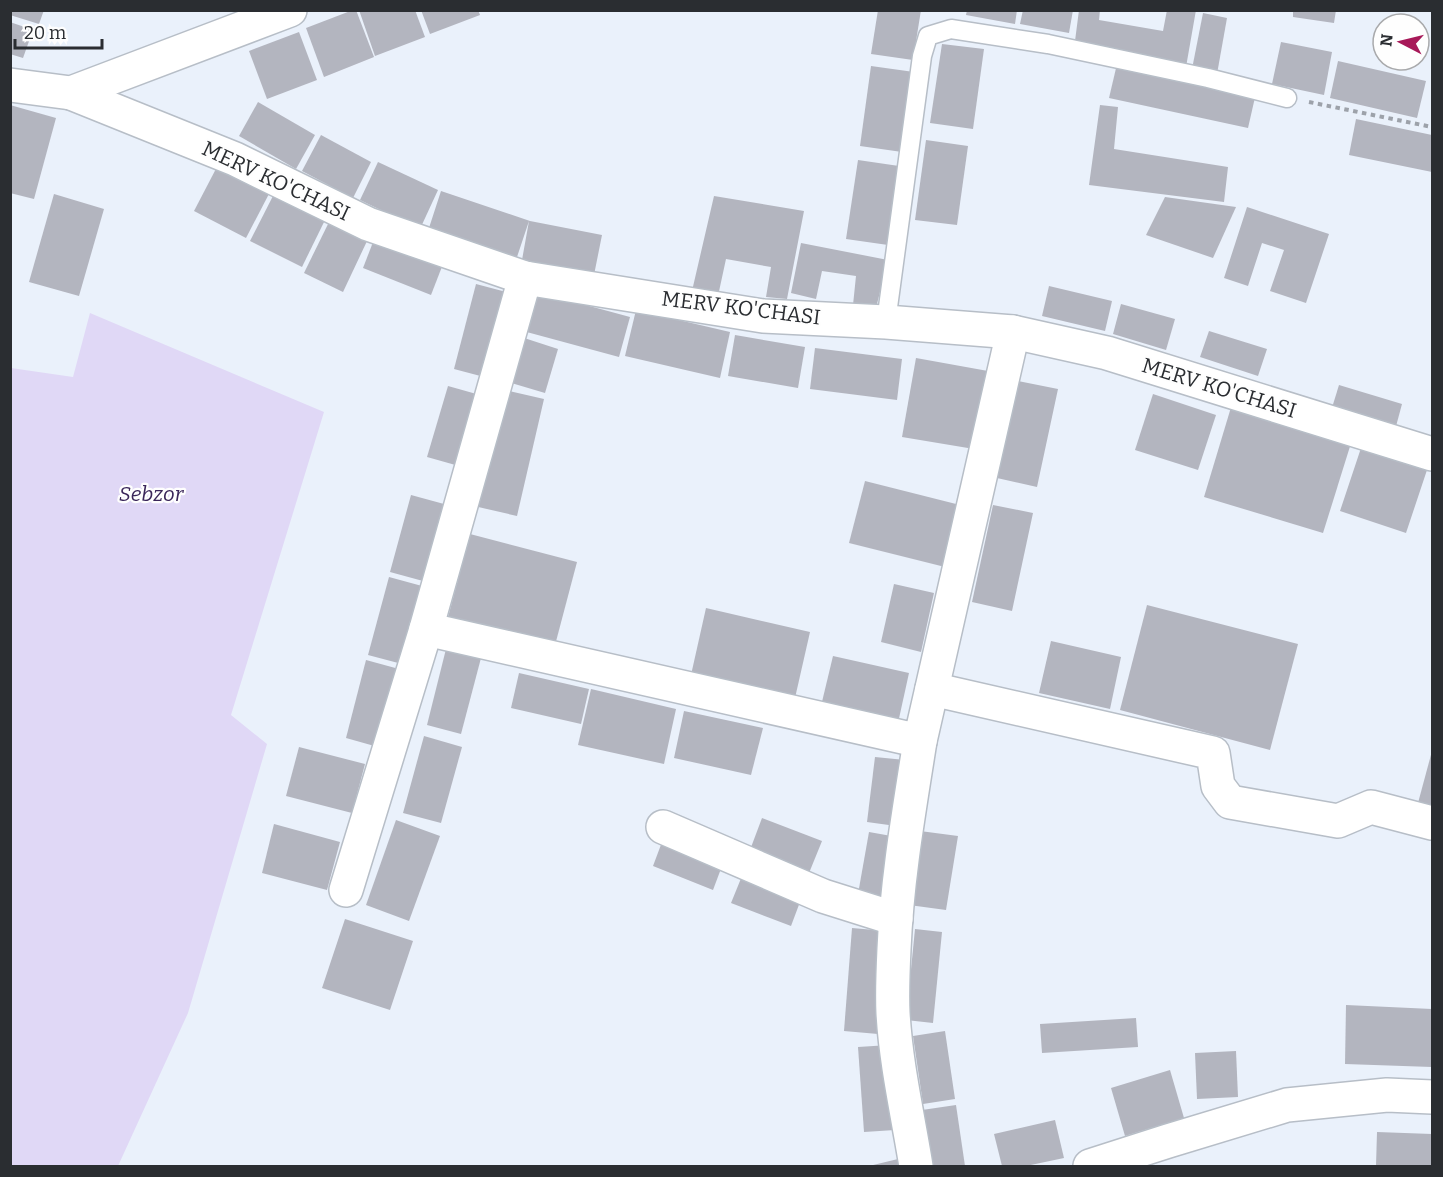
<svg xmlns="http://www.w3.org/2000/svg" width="1443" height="1177" viewBox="0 0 1443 1177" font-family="Bitter,serif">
<rect width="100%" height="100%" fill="#eaf1fb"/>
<path fill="#e0d8f6" d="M90,313l234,99 -93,303 36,29 -79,269 -70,153h-107v-798l62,9z"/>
<g fill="#b3b5bf">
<path d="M10,10h34l-5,14 -29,-9z"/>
<path d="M353,10h3l18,47 -50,20 -18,-49z"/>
<path d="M359,10h56l10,27 -50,19z"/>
<path d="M421,10h57l2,5 -50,19z"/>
<path d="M878,10h43l-8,50 -42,-6z"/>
<path d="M967,10h50l-2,14 -49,-9z"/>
<path d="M1023,10h50l-4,23 -49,-9z"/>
<path d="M1079,10h21l-1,10 64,11 4,-21h29l-10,57 -111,-26z"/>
<path d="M1293,10h43l-2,13 -41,-6z"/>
<path d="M1203,13l24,5 -10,56 -25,-5z"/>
<path d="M10,22l23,8 -10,28 -13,-4z"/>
<path d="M299,32l18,48 -50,19 -18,-48z"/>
<path d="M1281,42l51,10 -8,43 -52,-11z"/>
<path d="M942,44l42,5 -11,80 -43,-6z"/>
<path d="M1338,61l88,20 -9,37 -87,-20z"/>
<path d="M1117,64l139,29 -8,35 -139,-30z"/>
<path d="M871,66l43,6 -12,80 -42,-6z"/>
<path d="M258,102l57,33 -19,34 -57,-33z"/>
<path d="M10,105l46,13 -22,81 -24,-6z"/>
<path d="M1100,105l18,2 -4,42 114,18 -4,35 -135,-17z"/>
<path d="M1356,119l76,16v37l-83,-17z"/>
<path d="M321,135l50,27 -18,36 -51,-27z"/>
<path d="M926,140l42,6 -11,79 -42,-5z"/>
<path d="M858,160l41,6 -11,79 -42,-6z"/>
<path d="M378,162l60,28 -18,39 -60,-29z"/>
<path d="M219,163l52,27 -25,48 -52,-27z"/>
<path d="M441,191l89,30 72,14 -8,40 -72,-15 7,-39 -13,39 -88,-29z"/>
<path d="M275,192l51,26 -24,49 -52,-26z"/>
<path d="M54,194l50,15 -25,87 -50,-14z"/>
<path d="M714,196l90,15 -17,88 -21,-2 5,-30 -45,-8 -8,37 -26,-5z"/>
<path d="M1165,197l71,10 -23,51 -67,-23z"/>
<path d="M1247,207l82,27 -23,69 -36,-12 14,-41 -22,-7 -14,43 -24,-8z"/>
<path d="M330,220l38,19 -25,53 -39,-19z"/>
<path d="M375,237l68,27 -12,31 -68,-27z"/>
<path d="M801,243l87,17 -12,48 -23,-3 3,-29 -34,-5 -6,28 -25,-6z"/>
<path d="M476,284l34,9 -22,85 -34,-9z"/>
<path d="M1049,286l63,15 -7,30 -63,-15z"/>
<path d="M534,291l96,26 -11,40 -96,-26z"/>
<path d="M1121,304l54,15 -9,31 -53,-16z"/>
<path d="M636,310l94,22 -10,46 -95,-22z"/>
<path d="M1209,331l58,18 -9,27 -58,-19z"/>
<path d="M735,335l70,12 -7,41 -70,-12z"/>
<path d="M518,336l40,13 -13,44 -40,-12z"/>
<path d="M815,348l87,11 -5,41 -87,-11z"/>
<path d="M916,358l72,13 -14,78 -72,-12z"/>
<path d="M1018,381l40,8 -21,98 -40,-9z"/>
<path d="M1339,385l63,19 -7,26 -64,-19z"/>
<path d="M448,386l32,9 -21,71 -32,-9z"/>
<path d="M501,389l43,10 -27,117 -43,-10z"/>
<path d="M1153,394l63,21 -18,55 -63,-20z"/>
<path d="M1232,404l120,36 -29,93 -119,-36z"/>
<path d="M1362,445l66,22 -22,66 -66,-22z"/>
<path d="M865,481l99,25 -15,62 -100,-25z"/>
<path d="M411,495l33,9 -21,77 -33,-9z"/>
<path d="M993,505l40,8 -21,98 -40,-9z"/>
<path d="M470,534l107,28 -23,87 -107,-28z"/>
<path d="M389,577l33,9 -20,78 -34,-9z"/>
<path d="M894,584l40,9 -13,59 -40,-10z"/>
<path d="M1147,605l151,39 -28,106 -150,-40z"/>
<path d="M706,608l104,24 -15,66 -104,-23z"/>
<path d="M1051,641l70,16 -11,52 -71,-16z"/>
<path d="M446,649l35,9 -20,76 -34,-9z"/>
<path d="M833,656l76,17 -11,50 -77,-17z"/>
<path d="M366,660l33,9 -21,78 -32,-9z"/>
<path d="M519,673l70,16 -8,35 -70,-16z"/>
<path d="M591,689l85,20 -12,55 -86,-19z"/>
<path d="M684,711l79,17 -12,47 -77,-17z"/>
<path d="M424,736l38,11 -21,76 -38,-10z"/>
<path d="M299,747l66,17 -13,49 -66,-17z"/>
<path d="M1432,751v56l-14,-4z"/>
<path d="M875,757l30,3 -9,66 -29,-4z"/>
<path d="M762,818l60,23 -13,32 -59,-23z"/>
<path d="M396,820l44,16 -31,85 -43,-16z"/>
<path d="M274,824l66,18 -13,48 -65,-17z"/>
<path d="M920,831l38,5 -12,74 -37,-5z"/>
<path d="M869,832l28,5 -11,62 -28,-5z"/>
<path d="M665,834l60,24 -12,32 -60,-24z"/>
<path d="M744,871l59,23 -12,32 -60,-23z"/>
<path d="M345,919l68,22 -23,69 -68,-22z"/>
<path d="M852,928l34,3 -8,103 -34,-3z"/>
<path d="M915,929l27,3 -9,91 -27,-3z"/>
<path d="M1346,1005l86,4v58l-87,-3z"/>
<path d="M1136,1018l2,29 -96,6 -2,-29z"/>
<path d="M945,1031l10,68 -32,5 -10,-68z"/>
<path d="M889,1045l6,85 -31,2 -6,-85z"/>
<path d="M1236,1051l2,46 -41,2 -2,-46z"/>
<path d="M1170,1070l14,48 -59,18 -14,-48z"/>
<path d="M956,1105l9,61h-35l-8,-56z"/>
<path d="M1055,1120l9,38 -38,8h-24l-8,-32z"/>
<path d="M1377,1132l55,2v32h-56z"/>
<path d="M898,1159l1,7h-30z"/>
</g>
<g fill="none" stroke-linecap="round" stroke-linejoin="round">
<g stroke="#b7bec7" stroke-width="21">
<path id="service" d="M886,322l36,-266 6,-20 23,-7 97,15 160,34 79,20"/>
</g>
<g stroke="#b7bec7" stroke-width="36">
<g id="minor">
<path d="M426,629l494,112 93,-409"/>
<path d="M932,689l281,64 5,33 12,16 108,19 33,-14 61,16"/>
<path d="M663,827l160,69 73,23"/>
<path d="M346,890l80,-261 99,-351"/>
<path d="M916,1166c-8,-50 -20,-101 -23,-153 -1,-21 0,-43 1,-64 3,-70 15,-138 26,-208"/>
<path d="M1090,1166l78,-25 119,-36 100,-10 45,2"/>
</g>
</g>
<g stroke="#b7bec7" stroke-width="36">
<path id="tertiary" d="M71,93l164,66 133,65 157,54 238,38 123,6 127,10 94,21 325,101"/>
</g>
<g stroke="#b7bec7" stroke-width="36">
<path id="secondary" d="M10,85l61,8 219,-83"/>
</g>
<path stroke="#9da2aa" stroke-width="4" stroke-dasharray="4.5 4.5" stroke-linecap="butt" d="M1309,102l123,25"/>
<use href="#service" stroke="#fff" stroke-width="18"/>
<use href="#minor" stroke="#fff" stroke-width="33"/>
<use href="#tertiary" stroke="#fff" stroke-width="33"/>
<use href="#secondary" stroke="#fff" stroke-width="33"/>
</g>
<g text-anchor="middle" stroke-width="4.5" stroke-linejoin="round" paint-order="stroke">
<g font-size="21" fill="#2a2d31" stroke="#fefefe">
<text transform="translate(276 181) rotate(25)" y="7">MERV KO'CHASI</text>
<text transform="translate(741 308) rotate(7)" y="7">MERV KO'CHASI</text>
<text transform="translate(1219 388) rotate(17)" y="7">MERV KO'CHASI</text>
</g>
<g font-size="21" font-style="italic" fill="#3a265a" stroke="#fefefe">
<text x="151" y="501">Sebzor</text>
</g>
</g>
<rect width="1443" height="1177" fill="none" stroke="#2a2d31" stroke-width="24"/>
<g transform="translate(1401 42) rotate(277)"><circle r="28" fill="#fefefe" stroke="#a9aaac" stroke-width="1.5"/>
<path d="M0-4.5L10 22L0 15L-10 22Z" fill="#a71858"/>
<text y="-9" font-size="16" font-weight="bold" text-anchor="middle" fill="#2a2d31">N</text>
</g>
<path d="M15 39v9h87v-9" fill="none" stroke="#2a2d31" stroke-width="3"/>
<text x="24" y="39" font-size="18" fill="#2a2d31" stroke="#fefefe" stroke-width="4.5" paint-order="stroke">20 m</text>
</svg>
